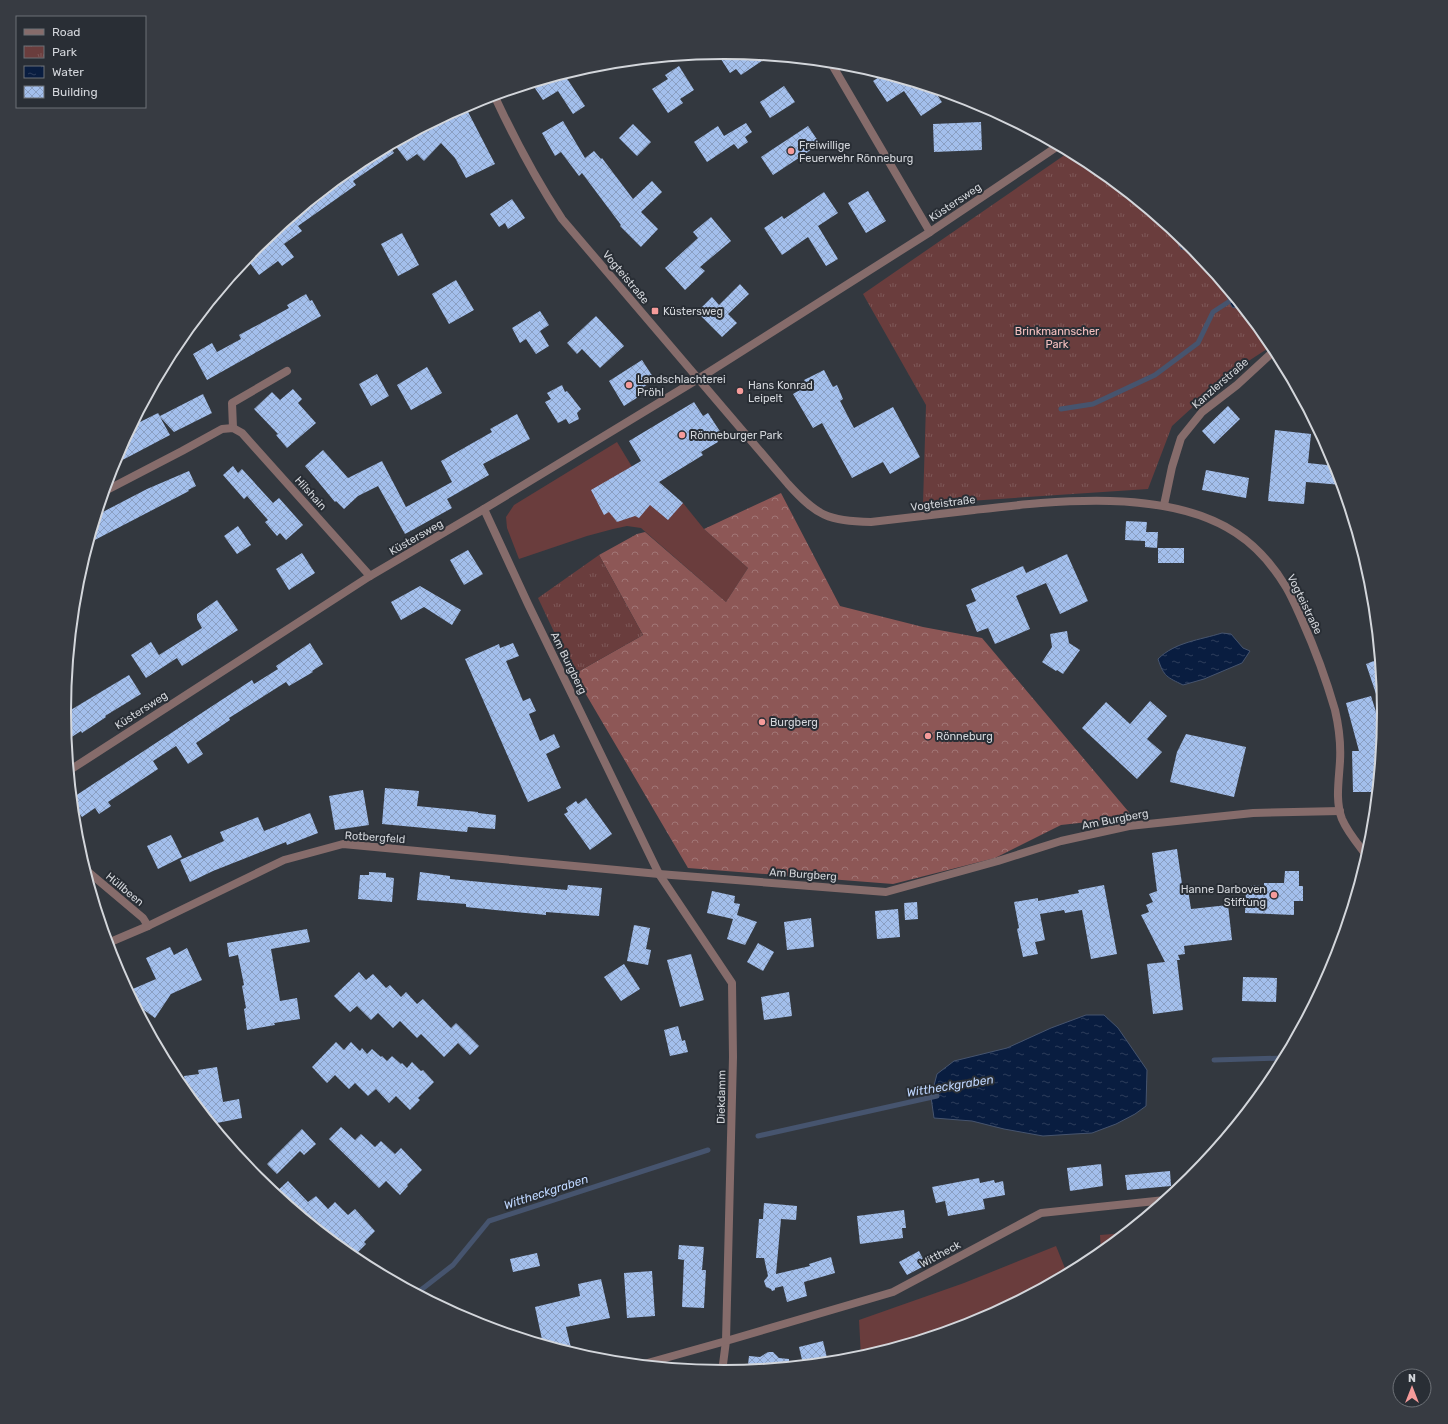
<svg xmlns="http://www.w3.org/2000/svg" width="1448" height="1424" viewBox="0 0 1448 1424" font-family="Rubik,sans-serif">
<defs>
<pattern id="forest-crowns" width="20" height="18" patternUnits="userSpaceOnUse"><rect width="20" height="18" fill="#8d5756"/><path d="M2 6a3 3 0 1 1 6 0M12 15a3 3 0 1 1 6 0" fill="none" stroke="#a17676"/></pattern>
<pattern id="park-tufts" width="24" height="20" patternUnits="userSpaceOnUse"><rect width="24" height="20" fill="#6a3d3d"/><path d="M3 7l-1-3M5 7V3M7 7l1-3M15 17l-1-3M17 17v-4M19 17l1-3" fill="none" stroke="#7e5858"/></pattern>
<pattern id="water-ripples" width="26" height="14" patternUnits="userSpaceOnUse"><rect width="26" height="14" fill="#091d40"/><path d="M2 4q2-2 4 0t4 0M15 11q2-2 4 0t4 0" fill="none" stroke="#2c3d5b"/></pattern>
<pattern id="building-cross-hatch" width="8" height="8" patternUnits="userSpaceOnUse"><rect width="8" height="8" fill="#a3bfec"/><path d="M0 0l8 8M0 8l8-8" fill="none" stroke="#8a9fc2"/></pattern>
</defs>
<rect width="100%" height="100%" fill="#33383f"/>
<g fill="#6a3d3d">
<path d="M617,442l29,48 37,13 21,26 44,39 -22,34 -85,-74 -14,-2 -14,3 -26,7 -68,23 -12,-31 -1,-11 8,-12z"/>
<path d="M1125,1233l-24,19 -1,-17z"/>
<path d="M1056,1246l11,27 -91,49 -115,35 -2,-37 105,-37z"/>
</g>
<path fill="url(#forest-crowns)" d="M781,493l59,113 83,21 59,11 151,179 -72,8 -66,33 -102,26 -205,-16 -114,-194 69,-39 -44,-80 38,-21 8,-2 81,70 22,-34 -44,-39z"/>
<g fill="url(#park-tufts)">
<path d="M1069,152l22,11 89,73 -3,2 4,11 14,2 24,29 13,27 12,3 27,33 -4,6 -37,24 -58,53 -24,63 -225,15 3,-99 -63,-111z"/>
<path d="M599,555l44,80 -69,39 -36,-76z"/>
</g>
<g fill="url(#water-ripples)" stroke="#46546e">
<path d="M1180,236l15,15 -14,-2 -4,-11z"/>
<path d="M1219,280l25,30 -12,-3z"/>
<path d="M1222,633l9,1 12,14 7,3 -8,12 -38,16 -21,6c-16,-8 -19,-8 -25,-26 17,-17 42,-19 64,-26z"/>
<path d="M1086,1015h18l14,13 29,42 -1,36 -11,8 -19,10 -24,9 -18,1 -31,2 -39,-7 -32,-8 -38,-3 -3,-21 6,-23 17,-13 53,-13 44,-20z"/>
</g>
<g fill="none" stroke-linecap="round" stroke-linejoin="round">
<g stroke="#46546e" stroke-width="5">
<path d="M1061,409l32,-5 62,-29 43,-32 15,-31 20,-13"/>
<path d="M1214,1060l70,-2"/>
<path d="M758,1136l179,-40"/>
<path d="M417,1293l36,-28 36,-44 219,-71"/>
</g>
</g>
<g fill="url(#building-cross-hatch)">
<path d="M724,52l45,4 -28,19 -5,-6 -6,4 -13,-20z"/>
<path d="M679,66l15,24 -14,9 3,4 -15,10 -16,-24 16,-10 -3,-4z"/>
<path d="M564,74l21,32 -12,8 -15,-23 -15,9 -11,-16z"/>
<path d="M884,74l49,15 9,13 -21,14 -17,-25 -17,11 -14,-21z"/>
<path d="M784,86l11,16 -25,16 -10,-16z"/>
<path d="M465,106l30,58 -29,14 -11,-20 -14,-15 -17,18 -7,-7 -10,7 -13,-17z"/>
<path d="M563,121l22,37 9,-7 7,8 1,-1 31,41 19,-18 10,11 -21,20 17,17 -17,18 -21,-21 1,-1 -39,-52 -3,3 -18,-24 -6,4 -13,-23z"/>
<path d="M981,122l1,28 -48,2 -1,-28z"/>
<path d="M746,123l6,9 -7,5 3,5 -10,7 -4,-5 -27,18 -13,-20 24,-16 6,10z"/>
<path d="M633,124l18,18 -14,14 -18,-18z"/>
<path d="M808,126l12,18 -47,31 -12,-18z"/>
<path d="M390,146l4,7 -41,28 3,4 -58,41 4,5 -18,13 10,13 -12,9 -4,-5 -19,14 -12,-16 10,-14 101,-82z"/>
<path d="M868,191l18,30 -20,12 -18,-30z"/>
<path d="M824,192l14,21 -20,13 20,33 -12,7 -18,-29 -26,18 -18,-27 18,-12 2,3z"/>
<path d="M512,199l13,19 -17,11 -3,-6 -6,4 -9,-13z"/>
<path d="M711,217l20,24 -31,26 5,4 -20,19 -20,-22 33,-30 -5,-6z"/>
<path d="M402,233l17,32 -21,11 -17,-32z"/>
<path d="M456,280l18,30 -25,14 -17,-30z"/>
<path d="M740,284l9,10 -21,20 9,9 -15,14 -25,-25 15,-15 7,8z"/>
<path d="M306,294l4,7 2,-1 9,16 -114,64 -14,-26 19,-11 5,9 24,-13 -2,-4 50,-27 -2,-3z"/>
<path d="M540,311l9,14 -9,6 9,15 -13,8 -10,-15 -6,4 -8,-15z"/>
<path d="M596,316l28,30 -24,22 -18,-19 -5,5 -10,-11z"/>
<path d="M642,360l13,20 -15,9 3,5 -19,12 -15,-25z"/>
<path d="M427,367l15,26 -31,17 -14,-25z"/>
<path d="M824,370l9,17 4,-2 6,14 -3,2 14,27 39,-21 27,50 -30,17 -7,-12 -31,16 -30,-55 -9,5 -20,-34 14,-8 -3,-6z"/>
<path d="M377,374l12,22 -18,10 -12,-22z"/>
<path d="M562,385l3,7 2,-1 14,18 -4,4 2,6 -10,5 -3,-5 -8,4 -13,-21 6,-3 -4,-6z"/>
<path d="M293,389l9,10 -4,4 18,20 -29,25 -11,-13 2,-1 -24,-25 18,-17 8,8z"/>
<path d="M203,394l9,19 -38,19 -14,-15 10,18 -57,30 19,-39 26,-13 2,3z"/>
<path d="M694,402l9,14 5,-3 13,20 -6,3 3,6 -17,10 2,3 -44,27 24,21 -15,17 -18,-15 -11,13 -4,-2 -18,6 -8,-10 -5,3 -13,-25 50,-29 -12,-20z"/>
<path d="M1228,406l12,13 -26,25 -12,-13z"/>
<path d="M517,414l13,25 -47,25 6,11 -42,24 5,9 -47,26 -27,-48 -20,10 -14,13 -8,-8 -1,1 -30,-36 18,-16 25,28 34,-17 24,46 46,-25 -11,-21 51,-29 -2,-3z"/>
<path d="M1275,430l36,4 -3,29 28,3 6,19 -36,-3 -2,22 -36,-3z"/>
<path d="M233,466l5,7 4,-4 31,34 6,-5 24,27 -17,15 -6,-7 -3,3 -12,-14 3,-2 -21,-24 -3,3 -21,-24z"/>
<path d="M1206,470l43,8 -3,20 -44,-8z"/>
<path d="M189,471l7,15 -8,4 1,1 -100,52 8,-28 50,-26z"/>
<path d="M1126,521l21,1 -1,10h12l-1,16 -12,-1v-6l-20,-1z"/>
<path d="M238,526l13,19 -14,9 -13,-18z"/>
<rect x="1158" y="548" width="26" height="15"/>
<path d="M468,550l15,24 -19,11 -14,-25z"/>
<path d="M302,553l13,20 -26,17 -13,-21z"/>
<path d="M1067,554l21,47 -28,13 -14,-31 -30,13 14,33 -35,15 -7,-16 -11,4 -11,-27 10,-4 -5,-12 52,-23 3,7z"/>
<path d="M420,586l41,24 -9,15 -28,-18 -23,13 -10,-18z"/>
<path d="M217,600l21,30 -56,36 -5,-8 -31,20 -15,-23 20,-13 8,13 43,-27 -5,-9v-5z"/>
<path d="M1067,631l2,12 11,7 -17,24 -6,-4 -1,1 -14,-9 10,-15 -2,-13z"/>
<path d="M310,643l13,21 -11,7 1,1 -24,14 -3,-4 -57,36 1,2 -34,23 7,11 -15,10 -12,-18 -23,15 5,8 -50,33 3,4 -12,8 -4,-6 -13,9 -9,-13 -1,-6 180,-118 2,4 24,-15 -2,-3z"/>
<path d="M513,643l6,13 -13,5 17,40 7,-3 6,13 -7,3 11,27 14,-7 6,13 -14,7 15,34 -33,14 -63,-143 34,-15 1,4z"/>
<path d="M1379,659l4,39 -5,2 -12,-36z"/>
<path d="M129,675l12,19 -36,22 1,1 -24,16 -1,-2 -14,9 -3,-26z"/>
<path d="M1371,696l11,35 -2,1v19l-4,41h-23l-1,-41h7l-13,-48z"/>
<path d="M1150,701l17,15 -20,23 15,13 -25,27 -55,-51 24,-26 24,22z"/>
<path d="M1186,734l60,13 -12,50 -64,-15 7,-30z"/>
<path d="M385,788l34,3 -2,15 61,6v1l18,2 -1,14 -27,-2 -1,5 -85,-8z"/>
<path d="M363,790l6,35 -34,5 -6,-34z"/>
<path d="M586,798l26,36 -22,16 -26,-36 4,-2 -2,-4 10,-7 2,3z"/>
<path d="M310,813l8,20 -31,12 -1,-3 -73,29 -23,11 -10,-22 44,-19 -4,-9 38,-15 6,14z"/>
<path d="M171,835l11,22 -24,12 -11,-23z"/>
<path d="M1177,849l6,42 5,-1 3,19 37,-4 4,35 -48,6 1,8 -7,1 2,5h-3l6,50 -30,4 -6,-50 18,-2 -24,-47 8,-3 -3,-7 7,-3 -4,-8 8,-3 -5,-38z"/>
<path d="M1285,871h14v15h4v15h-9v14l-49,-2 1,-23 5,1v-6l13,1v-3h20z"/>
<path d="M369,872l17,1v4l8,1 -2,24 -34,-3 2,-24h9z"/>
<path d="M420,872l30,4v3l117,11 1,-5 34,3 -3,28 -53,-4v3l-80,-8v-3l-49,-4z"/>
<path d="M1104,885l13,69 -26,5 -9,-49 -17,3 -1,-3 -24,4 5,26 -10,2 3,12 -15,3 -6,-28 2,-1 -5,-26 24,-4v3l41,-8 -1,-3z"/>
<path d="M712,891l23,5 -1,7 6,1 -3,11 20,7 -12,23 -18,-6 6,-20 -26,-6z"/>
<path d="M917,902l1,17 -13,1 -1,-17z"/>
<path d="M898,909l2,28 -23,2 -2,-28z"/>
<path d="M811,918l3,29 -27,3 -3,-28z"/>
<path d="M634,925l16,3 -4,21 5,1 -3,15 -21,-4z"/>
<path d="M307,929l3,13 -39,7 9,52 17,-3 3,21 -26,4 1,2 -28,5 -3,-21 2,-1 -4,-22 2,-1 -6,-30 -9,2 -2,-14z"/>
<path d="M758,943l16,9 -11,19 -16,-9z"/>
<path d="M170,947l4,8 13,-7 15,32 -31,14 -16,24 -14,-10 -3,1 -10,-18 28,-12 -10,-21z"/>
<path d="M691,954l13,46 -24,7 -13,-47z"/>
<path d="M624,964l16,25 -19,12 -17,-24z"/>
<path d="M359,972l7,8 7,-6 13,14 4,-3 11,12 5,-5 11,12 6,-5 28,29 5,-5 23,23 -9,9 -12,-12 -14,14 -23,-23 -4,4 -17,-17 -7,7 -15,-15 -7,7 -14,-14 -7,6 -16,-16z"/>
<path d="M1243,977l34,1 -1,24 -34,-1z"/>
<path d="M789,992l3,24 -28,4 -3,-23z"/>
<path d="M678,1026l4,15 3,-1 3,12 -18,4 -6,-26z"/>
<path d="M336,1042l8,8 7,-8 9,9 2,-3 5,6 5,-5 9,8 1,-1 5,5 5,-5 9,8 1,-1 5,5 5,-6 9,9 2,-1 11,12 -16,16 2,2 -10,10 -14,-14 -7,7 -13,-14 -8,7 -13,-13 -6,6 -14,-14 -8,8 -15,-16z"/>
<path d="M217,1067l6,35 16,-3 3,19 -30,6 -30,-37 4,-1 -2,-10 15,-2 -1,-4z"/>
<path d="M341,1127l14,13 6,-6 14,13 6,-6 14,13 6,-6 21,22 -15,15 1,1 -8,9 -14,-14 -7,7 -50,-49z"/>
<path d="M302,1129l14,15 -12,11 -4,-4 -23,23 -10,-10z"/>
<path d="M1101,1164l2,22 -33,5 -3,-23z"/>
<path d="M1170,1171l1,15 -44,4 -2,-15z"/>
<path d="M979,1178l1,5 14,-3 1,3 8,-2 2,14 -22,4 2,10 -37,7 -3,-15 -9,2 -4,-16z"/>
<path d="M288,1181l20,21 8,-6 12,13 7,-7 13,13 7,-6 20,22 -11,11 2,2 -13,13 -14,-15 -2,2 -62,-51z"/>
<path d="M764,1203l33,3 -1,14 -15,-1 -5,55 34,-8 -1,-2 22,-7 4,16 -31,9 3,14 -20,6 -4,-16 -8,2v2l-3,1 -1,-2 -5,-2 -2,-6 4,-5 -4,-18h-8l3,-39h4z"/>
<path d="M904,1210l2,18h-4l1,10 -43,6 -3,-28z"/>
<path d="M679,1245l25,2 -2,23h4l-2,38 -22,-1 2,-47 -6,-1z"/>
<path d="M919,1251l7,14 -19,10 -8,-13z"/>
<path d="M537,1253l3,13 -27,6 -3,-13z"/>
<path d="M652,1271l3,45 -28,2 -3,-45z"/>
<path d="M601,1279l9,39 -44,9 6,25 -29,-8 -8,-37 45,-11 -2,-12z"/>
<path d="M823,1341l5,21 -25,2 -4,-17z"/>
<path d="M768,1352h5l6,6 10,1v7l-49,4 8,-5 1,-9 11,1z"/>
</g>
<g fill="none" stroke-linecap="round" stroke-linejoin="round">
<g stroke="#866c6b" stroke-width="8">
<path d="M831,63l99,169"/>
<path d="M233,428l-1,-25 55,-32"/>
<path d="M105,491l77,-40 40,-22 11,-1 9,5 128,143"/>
<path d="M1164,505l8,-38 9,-29 21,-26 35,-27 38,-35"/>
<path d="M484,509l44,95 131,270 73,109 1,74 -7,284 -4,31"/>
<path d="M70,770l300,-194 114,-67 214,-130 232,-147 128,-86"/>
<path d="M86,870l57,48 5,8"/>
<path d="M108,943l40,-17 136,-66 59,-16 316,30 227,18 112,-31 63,-20 68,-15 124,-13 87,-2"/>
<path d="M644,1364l82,-23 167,-49 148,-79 124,-13"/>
</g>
<path stroke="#866c6b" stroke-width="8" d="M494,95c20,43 42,85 68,124l226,265c29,32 40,37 83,38 35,-4 69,-8 103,-12 78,-9 193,-23 262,23 20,13 38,34 50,54 6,10 11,22 16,33 13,29 24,59 33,90 4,17 6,33 5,51 -1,19 -5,40 2,58 6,14 16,25 25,37"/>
</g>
<g fill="#f59b9a" stroke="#292e35" stroke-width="1.5">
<circle cx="791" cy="151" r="4"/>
<rect x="651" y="307" width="8" height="8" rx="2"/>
<circle cx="629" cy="385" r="4"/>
<circle cx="740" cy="391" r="4"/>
<circle cx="682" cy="435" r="4"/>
<circle cx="762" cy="722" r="4"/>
<circle cx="928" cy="736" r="4"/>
<circle cx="1274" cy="895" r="4"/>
</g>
<g text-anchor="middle" stroke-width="4" stroke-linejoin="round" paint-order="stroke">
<g font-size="11" fill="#d3d6db" stroke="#292e35" text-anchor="start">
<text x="799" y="149">Freiwillige<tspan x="799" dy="13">Feuerwehr Rönneburg</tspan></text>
<text x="663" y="315">Küstersweg</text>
<text x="637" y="383">Landschlachterei<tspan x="637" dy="13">Pröhl</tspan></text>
<text x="748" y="389">Hans Konrad<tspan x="748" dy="13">Leipelt</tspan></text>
<text x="690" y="439">Rönneburger Park</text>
<text x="770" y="726">Burgberg</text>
<text x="936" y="740">Rönneburg</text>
<text x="1266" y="893" text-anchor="end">Hanne Darboven<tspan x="1266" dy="13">Stiftung</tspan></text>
</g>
<g font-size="11" fill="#d3d6db" stroke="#292e35">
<text transform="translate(955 202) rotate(-34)" y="4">Küstersweg</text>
<text transform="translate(626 277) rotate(50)" y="4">Vogteistraße</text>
<text transform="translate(1220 383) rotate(-41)" y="4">Kanzlerstraße</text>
<text transform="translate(311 493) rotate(48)" y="4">Hilshain</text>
<text transform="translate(943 503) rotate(-7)" y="4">Vogteistraße</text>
<text transform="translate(416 537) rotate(-30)" y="4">Küstersweg</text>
<text transform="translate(1305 604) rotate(64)" y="4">Vogteistraße</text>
<text transform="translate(569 663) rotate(64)" y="4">Am Burgberg</text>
<text transform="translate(141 710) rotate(-33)" y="4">Küstersweg</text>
<text transform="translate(1115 819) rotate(-11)" y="4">Am Burgberg</text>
<text transform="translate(375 837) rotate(4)" y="4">Rotbergfeld</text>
<text transform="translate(803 874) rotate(4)" y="4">Am Burgberg</text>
<text transform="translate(125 889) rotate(40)" y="4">Hüllbeen</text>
<text transform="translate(721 1097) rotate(-89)" y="4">Diekdamm</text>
<text transform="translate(940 1254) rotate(-28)" y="4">Wittheck</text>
</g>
<g font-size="11" fill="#f6c1c0" stroke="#292e35">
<text x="1057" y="335">Brinkmannscher<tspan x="1057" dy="13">Park</tspan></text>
</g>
<g font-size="12" font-style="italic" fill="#bed6fe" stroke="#292e35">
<text transform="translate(950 1086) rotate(-9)" y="4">Wittheckgraben</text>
<text transform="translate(546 1192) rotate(-18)" y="4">Wittheckgraben</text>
</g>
</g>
<path d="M0 0H1448V1424H0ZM71 712a653 653 0 1 1 1306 0a653 653 0 1 1-1306 0Z" fill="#373b42" fill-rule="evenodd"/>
<path fill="none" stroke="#d3d6db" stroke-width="2" d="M71 712a653 653 0 1 1 1306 0a653 653 0 1 1-1306 0Z"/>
<rect x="16" y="16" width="130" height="92" fill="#292e35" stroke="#6d7177"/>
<rect x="24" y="29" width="20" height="6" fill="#866c6b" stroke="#6d7177"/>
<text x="52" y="36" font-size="12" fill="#d3d6db">Road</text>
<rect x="24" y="46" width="20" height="12" fill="url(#park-tufts)" stroke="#6d7177"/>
<text x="52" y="56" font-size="12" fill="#d3d6db">Park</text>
<rect x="24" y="66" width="20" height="12" fill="url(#water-ripples)" stroke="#6d7177"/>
<text x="52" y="76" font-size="12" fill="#d3d6db">Water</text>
<rect x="24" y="86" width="20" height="12" fill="url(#building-cross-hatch)" stroke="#6d7177"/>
<text x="52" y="96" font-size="12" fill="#d3d6db">Building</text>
<g transform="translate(1412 1388)"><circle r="19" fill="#292e35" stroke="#6d7177"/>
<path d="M0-3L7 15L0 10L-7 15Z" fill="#f59b9a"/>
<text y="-6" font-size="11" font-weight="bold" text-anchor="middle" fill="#d3d6db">N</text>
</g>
</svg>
